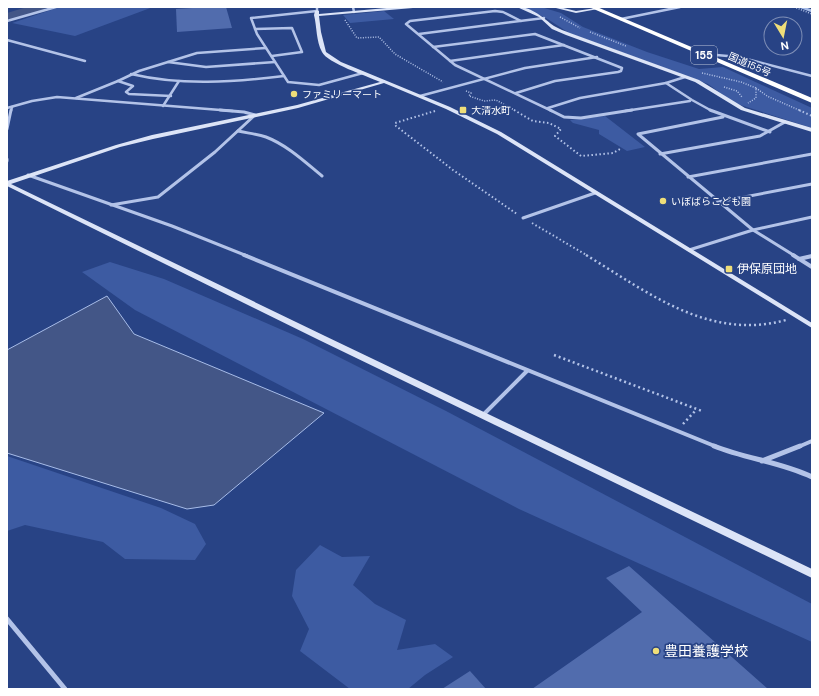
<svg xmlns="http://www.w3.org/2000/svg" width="819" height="696" viewBox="0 0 819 696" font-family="'DM Sans','Noto Sans JP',sans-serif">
<rect width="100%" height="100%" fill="#284385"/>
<g fill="#3d5ba2">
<path d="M60,7h93l-78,29 -63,-13z"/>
<path d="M522,7h19l20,6 22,14 64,25 52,17 24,-2 89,41v20l-78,-25 -26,-19 -139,-51 -23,-15z"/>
<path d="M384,11l10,8 -44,4 -7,-8z"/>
<path d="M605,116l40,31 -18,4 -28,-17v-4l-26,-7 -3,-3z"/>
<path d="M110,262l54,17 139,60 143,72 366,193v38l-293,-133 -384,-199 -53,-38z"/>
<path d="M7,456l154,52 34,16 11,20 -11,16 -70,-1 -22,-17 -78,-17 -18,6z"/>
<path d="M320,545l22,12 28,-1 -17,29 22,19 31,16 -9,30 38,-6 18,13 -28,18 -17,14h-58l-50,-38 9,-22 -17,-33 4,-26z"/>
</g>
<path fill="#435687" stroke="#a7bce8" d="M107,296l27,38 190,79 -110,92 -27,4 -180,-56v-103z"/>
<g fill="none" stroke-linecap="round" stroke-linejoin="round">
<path stroke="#a7bce8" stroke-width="2.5" d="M801,7l11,4"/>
<path fill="#435687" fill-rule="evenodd" d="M27,7h19l-2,3 -37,11v-8z"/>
</g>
<g fill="#516cad">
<path d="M209,7h17l6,21 -55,4 -1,-23z"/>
<path d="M629,566l139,123h-236l110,-77 -36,-34z"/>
<path d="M470,671l16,18h-44z"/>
</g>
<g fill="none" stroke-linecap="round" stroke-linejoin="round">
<g stroke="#b3c3e8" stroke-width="1.5" stroke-dasharray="1 1.5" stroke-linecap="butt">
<path d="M794,7l18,7"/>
<path d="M560,17l20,11"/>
<path d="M345,20l12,18 22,-1 16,17 48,28"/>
<path d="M590,32l36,14"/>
<path d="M702,73l39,9 15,6v10l-8,5"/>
<path d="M724,87l13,4 5,6"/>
<path d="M756,88l11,8 34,15"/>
<path d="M466,91l5,2 -2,3 15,5 12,-1 20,11"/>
</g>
<g stroke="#b3c3e8" stroke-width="2" stroke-dasharray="1.5 2.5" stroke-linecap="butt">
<path d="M514,110l19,11 16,2 12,6 -6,7 26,20 32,-3 9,-5"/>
<path d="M799,110l13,6"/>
<path d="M435,111l-40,12 1,3 57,44 64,44"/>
<path d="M532,223l56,33"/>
</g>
<g stroke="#b3c3e8" stroke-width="2.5" stroke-dasharray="2 3" stroke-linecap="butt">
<path d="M586,255c63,38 123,86 200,65"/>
<path d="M554,355l148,56"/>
<path d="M683,424l13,-14"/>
</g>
<g stroke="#b3c3e8" stroke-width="2.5">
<path d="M317,7v4l-66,7 6,16 31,48 31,3 44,-12"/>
<path d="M353,7l1,5"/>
<path d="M621,19l59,-12"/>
<path d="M7,21l49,-14"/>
<path d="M521,21l-18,-9 -8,-1 -85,10 -4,3 49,41 97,46"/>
<path d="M255,29l37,-1 10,24 -30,4"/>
<path d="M419,34l125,-16"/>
<path d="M7,40l78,21"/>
<path d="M433,47l102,-13 87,34 -1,3 -3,1 -63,9 -39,12"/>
<path d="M705,54l34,3 73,19"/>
<path d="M450,61l114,-16"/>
<path d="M168,62l38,5 69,-5"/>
<path d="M131,74c51,12 102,8 153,2"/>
<path d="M685,77l-19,6 26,17 20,11"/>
<path d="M171,96l-42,-2 -3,-2 7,-6 -15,-5 21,-10 58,-18 69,-5"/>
<path d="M420,96l105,-28 72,-11"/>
<path d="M76,98l42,-17"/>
<path d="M163,106l16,-25"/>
<path d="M7,108l25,-7 25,-4 176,14"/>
<path d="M548,108l32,-10 86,-15"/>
<path d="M11,111l1,-4"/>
<path d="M625,111l65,-10"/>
</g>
<g stroke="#b3c3e8" stroke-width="3">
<path d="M550,110l14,7 17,1 51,-8"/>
<path d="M710,110l60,22"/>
<path d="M723,117l-85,17 115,96 42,26"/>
<path d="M7,129l4,-19"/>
<path d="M238,131c9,2 19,3 28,6 21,8 39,25 56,39"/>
<path d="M660,154l100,-18 25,-14"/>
<path d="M7,159v2"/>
<path d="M28,175l144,51 75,30"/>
<path d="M688,177l124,-23"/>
<path d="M718,202l94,-18"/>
<path d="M111,205l47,-8 57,-45 40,-37 -11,-3 -24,-2"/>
<path d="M523,218l72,-25"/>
<path d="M689,250l64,-20 59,-13"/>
</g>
<g stroke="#b3c3e8" stroke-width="4">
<path d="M244,255l473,192"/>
<path d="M793,255l19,12"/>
<path d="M799,259l13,-3"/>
<path d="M483,415l44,-44"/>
<path d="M798,447l14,-6"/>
</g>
<g stroke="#b3c3e8" stroke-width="5">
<path d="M714,446c32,13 67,16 98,31"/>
<path d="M762,461l38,-15"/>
<path d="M7,619l58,70"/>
</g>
<g fill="#dce4f7" fill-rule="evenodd">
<path d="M398,7h17l-2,1 -94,8 2,16 5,20 15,10 109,45 51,25 311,191v5l-315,-194 -51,-25 -62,-26 -86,25 -145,31 -33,8 -109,37 314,152 487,233v9l-493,-238 -312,-154v-5l109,-36 36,-10 145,-30 83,-23c-13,-6 -53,-19 -58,-30 -6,-11 -5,-25 -8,-37l1,-4 2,-1 2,1v3z"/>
<path d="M517,7c16,0 26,11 37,19 5,3 11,5 16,7l129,47 46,28 67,20v4l-71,-22 -46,-28 -129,-47 -14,-6 -13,-12z"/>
<path d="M552,7h7l17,4 20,-3 2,1 -22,4z"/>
</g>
<path fill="#fff" fill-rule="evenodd" d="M589,7h8l215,91v5z"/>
</g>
<g fill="#efde79" stroke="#284385" stroke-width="1.5">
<circle cx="294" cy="94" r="4"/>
<rect x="459" y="106" width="8" height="8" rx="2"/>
<circle cx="663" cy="201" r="4"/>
<rect x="725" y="265" width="8" height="8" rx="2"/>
<circle cx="656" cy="651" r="4"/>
</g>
<g text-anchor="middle" stroke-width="3.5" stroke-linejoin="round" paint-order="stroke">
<g font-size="10" fill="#fff" stroke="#284385">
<text transform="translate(750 64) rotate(23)" y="4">国道155号</text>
</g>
<g font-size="10" fill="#fff" stroke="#284385" text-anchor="start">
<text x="302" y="98">ファミリーマート</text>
<text x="471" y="114">大清水町</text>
<text x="671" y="205">いぼばらこども園</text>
</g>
<rect fill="#284385" stroke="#bec7da" stroke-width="1" x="691" y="46" width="26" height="18" rx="3"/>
<g font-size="11" font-weight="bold" fill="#fff">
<text x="704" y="59">155</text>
</g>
<g font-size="12" fill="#fff" stroke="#284385" text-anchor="start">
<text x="737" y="273">伊保原団地</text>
</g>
<g font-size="14" fill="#fff" stroke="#284385" text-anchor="start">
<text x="664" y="656">豊田養護学校</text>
</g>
</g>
<rect width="819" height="696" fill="none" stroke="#ffffff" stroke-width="16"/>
<g transform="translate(783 36) rotate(170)"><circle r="19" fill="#284385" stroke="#7e8eb6"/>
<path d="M0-3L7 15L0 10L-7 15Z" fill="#efde79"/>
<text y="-6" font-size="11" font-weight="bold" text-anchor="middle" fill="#ffffff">N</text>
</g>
</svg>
